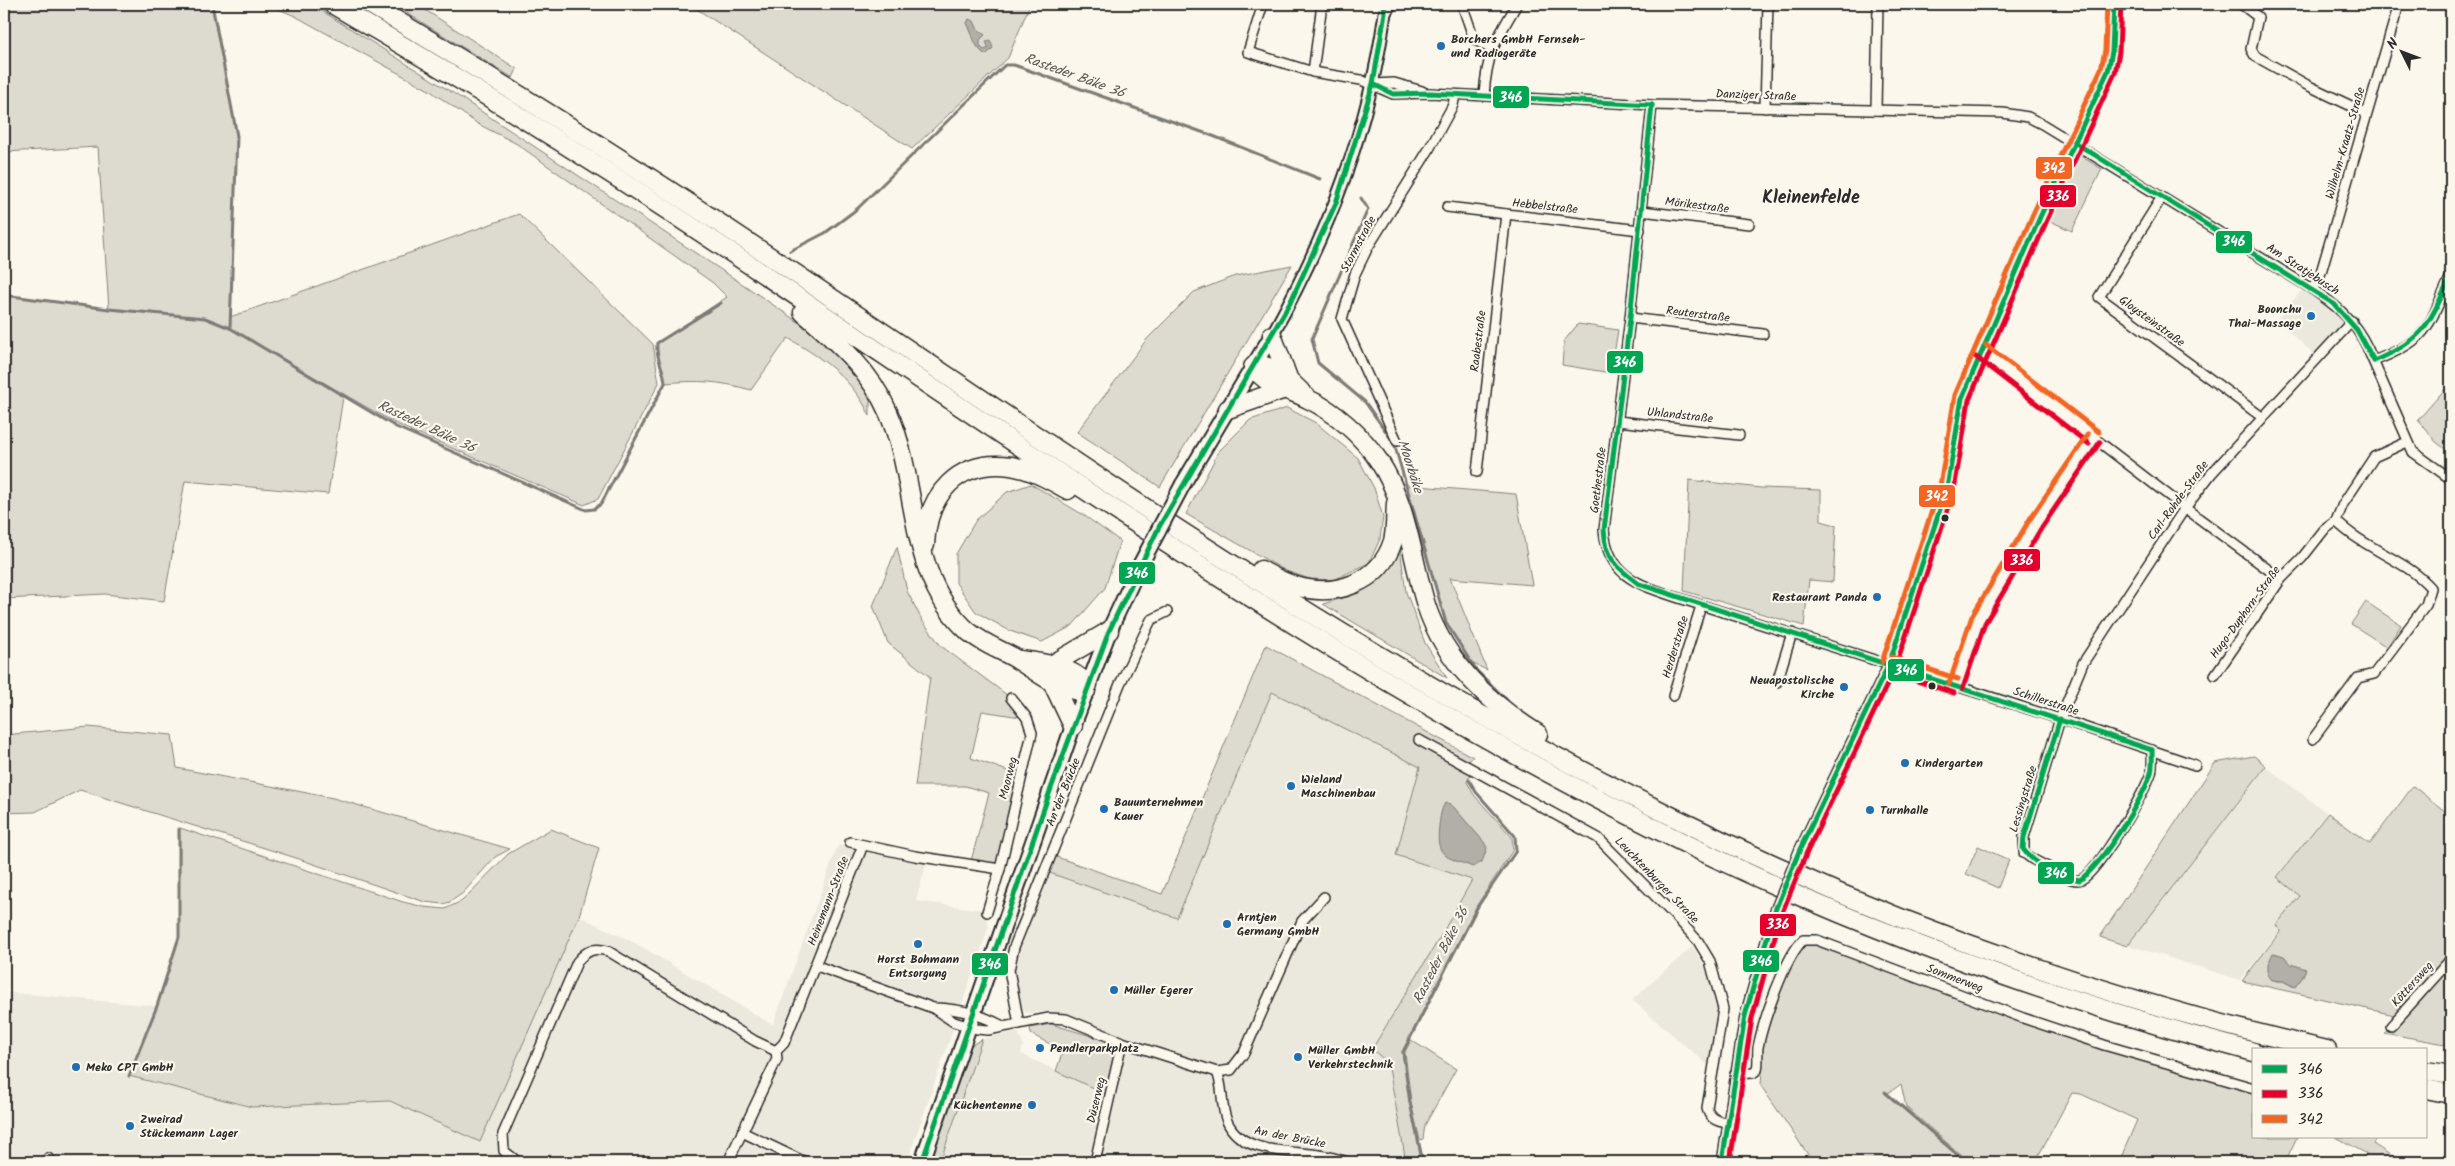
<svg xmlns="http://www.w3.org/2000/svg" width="2455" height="1166" viewBox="0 0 2455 1166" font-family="Kalam,sans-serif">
<rect width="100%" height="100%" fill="#fbf7ec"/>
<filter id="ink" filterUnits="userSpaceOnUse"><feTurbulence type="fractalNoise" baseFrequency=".02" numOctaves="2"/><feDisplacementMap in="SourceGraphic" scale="10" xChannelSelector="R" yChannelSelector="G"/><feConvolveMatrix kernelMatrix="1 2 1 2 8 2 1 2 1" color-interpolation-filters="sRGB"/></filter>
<g filter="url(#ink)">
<g fill="#ebe8de">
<path d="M2304,288l37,29 1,9 -27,29 -39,-35z"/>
<path d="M1272,692l148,75 -24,88 76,24 -33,60 -51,124 18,99h-305l27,-122 -59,-25 -18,-3 -25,1 -7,-7 -6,-37 34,-97 130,46z"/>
<path d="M2266,767l61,46 -50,63 23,20 -24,29 4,6 -40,49 -112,-35z"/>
<path d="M838,845l89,15 -11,41 67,9 6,16 -82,236h-903v-170l153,14 -27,70 122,31 138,-6 90,41 99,-226 58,28 136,81z"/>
<path d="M1693,946l16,30 8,29 -8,61 -77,-66z"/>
<path d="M1018,1031l5,14 -2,9 85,40 -16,68h-150l42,-123z"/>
</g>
<g fill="#dddad0" stroke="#84827e" fill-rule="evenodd">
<path d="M4,4h207l26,132 -7,181 289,-103 134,130 6,39 -61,116 -14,6 -188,-81 -132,-76 79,49 -15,97 -143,-13 -21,120 -59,-7 -101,5v-304l105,14 -11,-162 -94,5z"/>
<path d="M267,4h43l4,2 144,90 292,193 48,33 43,33 29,40v21c-18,-38 -47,-57 -82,-78l-37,52c-32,-9 -53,-10 -86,-7 -1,-15 -10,-25 -8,-40l70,-46 -14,-14 -196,-139 -39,-20 -49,-34 -134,-74z"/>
<path d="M392,4h24l101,65 -4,9z"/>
<path d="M689,4h341l-22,54 -96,91z"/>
<path d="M2074,155h5l23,14 -30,62 -26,-12z"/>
<path d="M1292,265l-132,222 -83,-55 70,-93 47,-47 41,-16z"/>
<path d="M1578,324l40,6 -7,43 -49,-8 2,-24z"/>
<path d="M2451,386v67l-15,-11 -18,-22 27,-31z"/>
<path d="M1287,408l29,15 42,35 16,30 9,29 -3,22 -11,24 -36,17 -23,-1 -24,-8 -100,-57 33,-63 31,-31z"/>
<path d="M1689,480l72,8 60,2v31l15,4 -3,57 -24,-2 -5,46 -120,-35z"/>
<path d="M1031,484l51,30 38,27 -15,47 -33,38 -30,16 -32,-11 -34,-19 -20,-29v-29l20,-34 31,-28z"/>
<path d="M1406,485l110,9 16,91 -82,-7 37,92 -16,-7 -25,-40z"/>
<path d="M897,547l10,44 15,29 19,26 70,52 16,20 -45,-7 -11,47 51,18 -22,93 -30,-4 19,-72 -24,-7h-50l15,-109 -42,-34 -15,-37z"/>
<path d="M1400,548l6,44 19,51 22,35 -124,-74 23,-7 21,-12z"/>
<path d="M2366,602l35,23 -14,22 -36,-23z"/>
<path d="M1266,645l207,112 -11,11 9,6 -4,8 7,13 38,42 1,13 -36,55 -75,147 19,110h-15l-18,-99 -16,-14 67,-110 33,-59 -76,-25 24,-88 -148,-75 -95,226 -130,-46 7,-16 108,38z"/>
<path d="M88,727l84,8 5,33 156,30 177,51 -15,8 -32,36 -13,9 -7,2 -18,-2 -132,-45 -213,-67 -45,22 -31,1v-78z"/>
<path d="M2254,756l12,10 -139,180 -27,-9 115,-174z"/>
<path d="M2413,786l38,30v229l-67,-12 15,-17 -157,-35 39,-50 -5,-6 24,-29 -23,-19 51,-64 42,31zM2274,953c18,5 18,17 20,34l-11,-6h-7z"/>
<path d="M180,828l223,74 21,5 21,2 17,-8 46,-47 43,-25 48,19 -20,68 -99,226 -90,-41 -138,6 -123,-31 28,-70 22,-69z"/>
<path d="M1978,846l31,14 -11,28 -32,-14z"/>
<path d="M1808,943l295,104 56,19 95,24v47h43l-12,25h-166l18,-42 -56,-26 -9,-1 -37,69h-66l-63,-55 -5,-23 -11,8 -6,1 81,69h-152l-52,-76 1,-17 -2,-20 5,-15 30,-82z"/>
<path d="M1051,1024l60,18 5,11 -10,41 -50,-23 7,-20 -32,-17 -1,-6z"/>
<path d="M982,1039l-42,123h-11l39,-115z"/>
<path d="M1411,1040l45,29 -31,56 -2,14 -3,1 -9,-37 -6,-51z"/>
<path d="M2336,1137h40l-3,7 28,18h-38l4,-8z"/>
</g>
<g fill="#b1afa7" stroke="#7b7a75">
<path d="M969,19l5,2 3,7 8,7 -5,5v6l4,4 5,-2 -3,-6 4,-2 3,8 -7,7c-12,-7 -13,-20 -19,-32z"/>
<path d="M1445,803l6,1 33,38 3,6 -5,14 -9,5c-26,-10 -38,-9 -34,-41 1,-9 2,-16 6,-23z"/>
<path d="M2273,953l11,3 7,8 15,5 -4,9 -7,9 -12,-6 -11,-1 -4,-5v-11z"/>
</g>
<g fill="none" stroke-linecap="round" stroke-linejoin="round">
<g stroke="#7b7a75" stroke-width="3">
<path d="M212,4l25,132 -7,192"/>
<path d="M1361,198l7,11 -56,130 6,24 47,39 29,41 52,180 30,47 31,30"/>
<path d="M790,251l35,-18 32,-24 148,-144h9l199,71 107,43"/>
<path d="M4,295l105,14 96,9 25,10 166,99 190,83 8,-1 7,-5 64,-121c-1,-16 -10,-25 -8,-40l64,-40"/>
<path d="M129,1076l28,-70 22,-69v-108"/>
<path d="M1885,1092l81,70"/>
<path d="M1423,1162l-13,-59 -7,-51 75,-146 38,-55 -1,-15 -39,-44 -7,-12"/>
</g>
<g stroke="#2b2b2b" stroke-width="12">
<g id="minor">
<path d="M1263,4l-15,48 65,20 48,8 32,14 37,-1 222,12 351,8 25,4 14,7 270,165c24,16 42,31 55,58l46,105 38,27"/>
<path d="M1462,4l12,35 17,10"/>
<path d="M2241,4l17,13 -7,32 4,7 52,29 59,28"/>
<path d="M1313,72l9,-68"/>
<path d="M1374,84l20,-1 28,8"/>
<path d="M1484,95c3,-43 12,-55 33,-91"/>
<path d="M1652,105l-22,213 -26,212c4,47 36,55 75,68l381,121 135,46"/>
<path d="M1765,108l3,-104"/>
<path d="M1876,110l2,-106"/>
<path d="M2162,197l-63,100 163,120"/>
<path d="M1447,207l193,23"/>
<path d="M1642,211l107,13"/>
<path d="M2312,289l7,-10 80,-275"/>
<path d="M1630,318l133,16"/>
<path d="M1981,351l204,157 96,71"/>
<path d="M2374,361c56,-22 53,-33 77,-85"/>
<path d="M1618,421l121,14"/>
<path d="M1397,441l-55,-122 13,-45 13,-27 60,-96 25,-46 2,-10"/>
<path d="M1477,472l29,-258"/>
<path d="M2215,675l66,-96 21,-21 22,-28 12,-9"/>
<path d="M1777,682l15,-49"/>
<path d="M1956,686l22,-66 58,-97 58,-85"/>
<path d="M1673,696l28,-90"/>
<path d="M2313,739l45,-61 16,-4 52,-69 5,-17c-26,-29 -67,-39 -95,-67l7,-17 31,-47 33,-15"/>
<path d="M1419,740l179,98 79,80 21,23 12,20 13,48 -16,99c2,10 11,14 21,15"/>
<path d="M2152,750c0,7 1,16 -1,23 -6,19 -53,98 -69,106 -4,2 -7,1 -11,0l-39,-20 -8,-6v-16l36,-118 23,-56 102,-155 26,-34 141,-153"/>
<path d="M850,842l65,14 85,13"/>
<path d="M1800,849l89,-185 18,-51 40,-125 15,-90 78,-181 68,-146 4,-20 2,-47"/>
<path d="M987,912l13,-43 32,-136 -5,-15 -16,-20"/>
<path d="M817,966l116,42 21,14 23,7 11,1 61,-12 17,1 56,23 95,30 14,-2 13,-17 58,-132 22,-24"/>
<path d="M935,1008c27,1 44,6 68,18"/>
<path d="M1019,1024l-10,-54 5,-23 106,-263 31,-64 16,-8"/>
<path d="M2391,1026l60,-67"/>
<path d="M776,1051l8,-8 79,-198"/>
<path d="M1217,1072c7,16 3,33 10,49 15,35 67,29 98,35 7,1 15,4 22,6"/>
<path d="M1735,1074l18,-1 4,-3c2,-8 0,-15 1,-23 5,-25 27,-90 45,-107h14l206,78 81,27 150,43"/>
<path d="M742,1132l63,30"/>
<path d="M48,1158l4,4"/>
<path d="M518,1162l-14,-11 -1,-17 74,-172c10,-12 17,-15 31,-11l147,90 21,10 1,8 -49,103"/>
<path d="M1095,1162l27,-120"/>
<path d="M1722,1162l23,-146 29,-103"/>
</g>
</g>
<g stroke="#2b2b2b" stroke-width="15">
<path id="tertiary" d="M1272,335c57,-103 97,-206 113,-322l5,-9"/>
</g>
<g stroke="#2b2b2b" stroke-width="18">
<g id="secondary">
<path d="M1183,484l89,-149"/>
<path d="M922,1162l151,-436 36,-95 28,-60"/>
</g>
</g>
<g stroke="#2b2b2b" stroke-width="21">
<g id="motorway">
<path d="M332,4c131,76 259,155 385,239 328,218 649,450 1007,619 170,80 348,142 530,190"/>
<path d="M369,4c119,70 236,144 352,220 311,206 616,427 952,593 208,103 427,181 654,233"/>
<path d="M803,312c33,29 67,58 85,100 32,71 17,164 81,220 16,13 33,18 49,28 23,14 40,31 68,31"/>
<path d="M1272,335l16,43"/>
<path d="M1256,364c21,3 35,17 50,33"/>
<path d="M1253,367c16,21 34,21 55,32 28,13 54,37 71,62 29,44 32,95 47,144 18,56 64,99 112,129"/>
<path d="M1228,409l54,-19"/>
<path d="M925,545c2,-51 33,-86 86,-79 20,3 39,14 57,24"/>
<path d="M1261,570c11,6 23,13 35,16 39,12 84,-3 97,-45 3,-12 2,-26 3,-38"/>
<path d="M1020,660c24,3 51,6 68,25"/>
<path d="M1053,664l56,-33"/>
<path d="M1053,684l20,42"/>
<path d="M2426,1071l25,4"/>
<path d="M2426,1089l25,5"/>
</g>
</g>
<use href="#minor" stroke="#fbf7ec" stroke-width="9"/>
<use href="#tertiary" stroke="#fbf7ec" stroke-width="11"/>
<use href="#secondary" stroke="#fbf7ec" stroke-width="14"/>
<use href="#motorway" stroke="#fbf7ec" stroke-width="18"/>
<g stroke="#2b2b2b" stroke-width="12" stroke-linecap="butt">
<path id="minor-bridge" d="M1774,913l26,-64"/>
</g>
<g stroke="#2b2b2b" stroke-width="18" stroke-linecap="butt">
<path id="secondary-bridge" d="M1137,571l46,-87"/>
</g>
<use href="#minor-bridge" stroke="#fbf7ec" stroke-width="9"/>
<use href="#secondary-bridge" stroke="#fbf7ec" stroke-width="14"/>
<g stroke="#fbf7ec" stroke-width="9">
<g id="bus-1">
<path d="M1373,84l20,10 37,-1 222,12"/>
<path d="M1652,105l-22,213 -26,212c2,29 13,38 35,54l513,166"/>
<path d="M2074,142l260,162 23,26 17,31"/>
<path d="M2374,361c51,-22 55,-37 77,-85"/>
<path d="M2060,719l-36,118 -1,12c12,16 37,28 57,31 22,-16 62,-80 71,-107 2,-7 1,-16 1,-23"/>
<path d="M922,1162l127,-368 60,-163 50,-104 131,-224 46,-100 37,-119 12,-71 -2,-9"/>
<path d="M1722,1162l23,-146 29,-103 26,-64 89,-185 58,-176 15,-90 78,-181 68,-146 4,-20 2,-47"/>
</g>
</g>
<g stroke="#fbf7ec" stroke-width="9">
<g id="bus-2">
<path d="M1976,357l113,87"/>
<path d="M1887,671l67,22"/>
<path d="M1963,688l22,-65 57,-96 58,-85"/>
<path d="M1730,1162l22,-144 29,-103 26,-63 89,-186 58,-176 15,-90 78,-180 68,-147 4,-21 2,-48"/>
</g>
</g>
<g stroke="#fbf7ec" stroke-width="9">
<g id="bus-3">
<path d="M1986,345l113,87"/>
<path d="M1891,657l67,22"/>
<path d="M1882,662l58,-176 15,-91 78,-181 68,-145 4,-19 2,-46"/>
<path d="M1949,684l23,-68 58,-97 58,-85"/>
</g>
</g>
<use href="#bus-1" stroke="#00a651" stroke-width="5"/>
<use href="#bus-2" stroke="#e4002b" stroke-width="5"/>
<use href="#bus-3" stroke="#f26522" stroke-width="5"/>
</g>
</g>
<g fill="#1f6fb2" stroke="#fbf7ec" stroke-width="2">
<circle cx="1441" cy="46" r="5"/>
<circle cx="2311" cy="316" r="5"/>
<circle cx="1877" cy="597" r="5"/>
<circle cx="1844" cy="687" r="5"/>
<circle cx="1905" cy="763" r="5"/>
<circle cx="1291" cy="786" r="5"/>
<circle cx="1104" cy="809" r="5"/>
<circle cx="1870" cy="810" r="5"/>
<circle cx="1227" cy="924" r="5"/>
<circle cx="918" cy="944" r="5"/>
<circle cx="1114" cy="990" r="5"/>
<circle cx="1040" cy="1048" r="5"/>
<circle cx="1298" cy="1057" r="5"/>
<circle cx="76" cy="1067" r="5"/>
<circle cx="1032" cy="1105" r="5"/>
<circle cx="130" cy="1126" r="5"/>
</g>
<g fill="#2b2b2b" stroke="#fbf7ec" stroke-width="2">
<circle cx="1945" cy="518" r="4.5"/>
<circle cx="1932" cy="686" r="4.5"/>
</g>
<g text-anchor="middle" stroke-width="4.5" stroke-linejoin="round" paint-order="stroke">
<g font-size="12" font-weight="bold" fill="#2b2b2b" stroke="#fbf7ec" text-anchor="start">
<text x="1451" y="43">Borchers GmbH Fernseh-<tspan x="1451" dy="14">und Radiogeräte</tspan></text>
<text x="2301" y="313" text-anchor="end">Boonchu<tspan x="2301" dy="14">Thai-Massage</tspan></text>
<text x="1867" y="601" text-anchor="end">Restaurant Panda</text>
<text x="1834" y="684" text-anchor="end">Neuapostolische<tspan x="1834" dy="14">Kirche</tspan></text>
<text x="1915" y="767">Kindergarten</text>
<text x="1301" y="783">Wieland<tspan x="1301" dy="14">Maschinenbau</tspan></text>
<text x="1114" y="806">Bauunternehmen<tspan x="1114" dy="14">Kauer</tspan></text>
<text x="1880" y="814">Turnhalle</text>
<text x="1237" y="921">Arntjen<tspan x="1237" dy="14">Germany GmbH</tspan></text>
<text x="918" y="963" text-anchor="middle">Horst Bohmann<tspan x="918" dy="14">Entsorgung</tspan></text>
<text x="1124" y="994">Müller Egerer</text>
<text x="1050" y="1052">Pendlerparkplatz</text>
<text x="1308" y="1054">Müller GmbH<tspan x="1308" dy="14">Verkehrstechnik</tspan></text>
<text x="86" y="1071">Meko CPT GmbH</text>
<text x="1022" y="1109" text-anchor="end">Küchentenne</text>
<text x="140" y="1123">Zweirad<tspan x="140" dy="14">Stückemann Lager</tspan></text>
</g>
<g font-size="12" fill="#2b2b2b" stroke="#fbf7ec">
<text transform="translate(1756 95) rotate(2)" y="4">Danziger Straße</text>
<text transform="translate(2345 143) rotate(-74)" y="4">Wilhelm-Kraatz-Straße</text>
<text transform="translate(1697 205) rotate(7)" y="4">Mörikestraße</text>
<text transform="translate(1545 206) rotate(6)" y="4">Hebbelstraße</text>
<text transform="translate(1358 244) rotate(-62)" y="4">Stormstraße</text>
<text transform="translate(2303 269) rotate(33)" y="4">Am Stratjebusch</text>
<text transform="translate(1698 314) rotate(7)" y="4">Reuterstraße</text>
<text transform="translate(2152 321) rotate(36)" y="4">Gloysteinstraße</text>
<text transform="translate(1478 341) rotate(-83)" y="4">Raabestraße</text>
<text transform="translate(1680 415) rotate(6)" y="4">Uhlandstraße</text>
<text transform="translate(1598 480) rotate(-83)" y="4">Goethestraße</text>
<text transform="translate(2178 500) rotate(-54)" y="4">Carl-Rohde-Straße</text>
<text transform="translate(2245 612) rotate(-54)" y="4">Hugo-Duphorn-Straße</text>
<text transform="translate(1675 647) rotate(-73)" y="4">Herderstraße</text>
<text transform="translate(2046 701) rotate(18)" y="4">Schillerstraße</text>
<text transform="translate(1008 778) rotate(-76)" y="4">Moorweg</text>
<text transform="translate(1063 792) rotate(-68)" y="4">An der Brücke</text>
<text transform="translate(2023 799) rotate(-73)" y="4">Lessingstraße</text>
<text transform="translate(1657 880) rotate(46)" y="4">Leuchtenburger Straße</text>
<text transform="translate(828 901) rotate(-69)" y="4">Heinemann-Straße</text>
<text transform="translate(1955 978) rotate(21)" y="4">Sommerweg</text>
<text transform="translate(2412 984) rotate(-48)" y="4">Köttersweg</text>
<text transform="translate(1096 1100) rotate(-77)" y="4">Düserweg</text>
<text transform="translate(1290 1137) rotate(11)" y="4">An der Brücke</text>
</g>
<g font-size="14" font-style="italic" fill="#5a5956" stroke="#fbf7ec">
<text transform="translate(1075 75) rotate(20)" y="5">Rasteder Bäke 36</text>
<text transform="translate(427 426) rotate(25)" y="5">Rasteder Bäke 36</text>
<text transform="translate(1411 466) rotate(72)" y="5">Moorbäke</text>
<text transform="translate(1440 955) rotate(-63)" y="5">Rasteder Bäke 36</text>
</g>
<g font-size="18" font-weight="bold" fill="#2b2b2b" stroke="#fbf7ec">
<text x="1811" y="203">Kleinenfelde</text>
</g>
</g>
<g stroke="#fbf7ec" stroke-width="2">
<rect x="1492" y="85" width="38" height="24" rx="5" fill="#00a651"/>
<rect x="2035" y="156" width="38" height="24" rx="5" fill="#f26522"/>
<rect x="2039" y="184" width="38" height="24" rx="5" fill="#e4002b"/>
<rect x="2215" y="230" width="38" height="24" rx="5" fill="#00a651"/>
<rect x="1606" y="350" width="38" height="24" rx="5" fill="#00a651"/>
<rect x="1918" y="484" width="38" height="24" rx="5" fill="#f26522"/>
<rect x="2003" y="548" width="38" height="24" rx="5" fill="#e4002b"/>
<rect x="1118" y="561" width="38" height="24" rx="5" fill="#00a651"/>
<rect x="1887" y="658" width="38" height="24" rx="5" fill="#00a651"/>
<rect x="2037" y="861" width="38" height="24" rx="5" fill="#00a651"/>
<rect x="1759" y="913" width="38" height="24" rx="5" fill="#e4002b"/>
<rect x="1742" y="949" width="38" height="24" rx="5" fill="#00a651"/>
<rect x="971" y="952" width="38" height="24" rx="5" fill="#00a651"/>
</g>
<g font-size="14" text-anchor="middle" font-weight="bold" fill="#fff">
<text x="1511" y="102">346</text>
<text x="2054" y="173">342</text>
<text x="2058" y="201">336</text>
<text x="2234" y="246">346</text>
<text x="1625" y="367">346</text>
<text x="1937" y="501">342</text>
<text x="2022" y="565">336</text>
<text x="1137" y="578">346</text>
<text x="1906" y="675">346</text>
<text x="2056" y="878">346</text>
<text x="1778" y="929">336</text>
<text x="1761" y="966">346</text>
<text x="990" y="969">346</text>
</g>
<rect width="2455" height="1166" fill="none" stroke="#fbf7ec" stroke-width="20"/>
<rect x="10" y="10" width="2435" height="1146" fill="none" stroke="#2b2b2b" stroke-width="2" filter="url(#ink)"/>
<rect x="2252" y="1048" width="175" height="90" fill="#fbf7ec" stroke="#a8a59f"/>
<rect x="2262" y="1065" width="25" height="8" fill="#00a651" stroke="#a8a59f"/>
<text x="2298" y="1074" font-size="15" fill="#2b2b2b">346</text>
<rect x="2262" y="1090" width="25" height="8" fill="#e4002b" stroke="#a8a59f"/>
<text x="2298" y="1098" font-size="15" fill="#2b2b2b">336</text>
<rect x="2262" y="1115" width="25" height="8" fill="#f26522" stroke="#a8a59f"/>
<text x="2298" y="1124" font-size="15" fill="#2b2b2b">342</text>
<g transform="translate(2402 52) rotate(312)" stroke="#fbf7ec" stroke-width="4" paint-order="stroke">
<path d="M0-4L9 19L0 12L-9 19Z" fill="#2b2b2b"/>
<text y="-8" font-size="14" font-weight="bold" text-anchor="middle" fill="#2b2b2b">N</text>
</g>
</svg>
